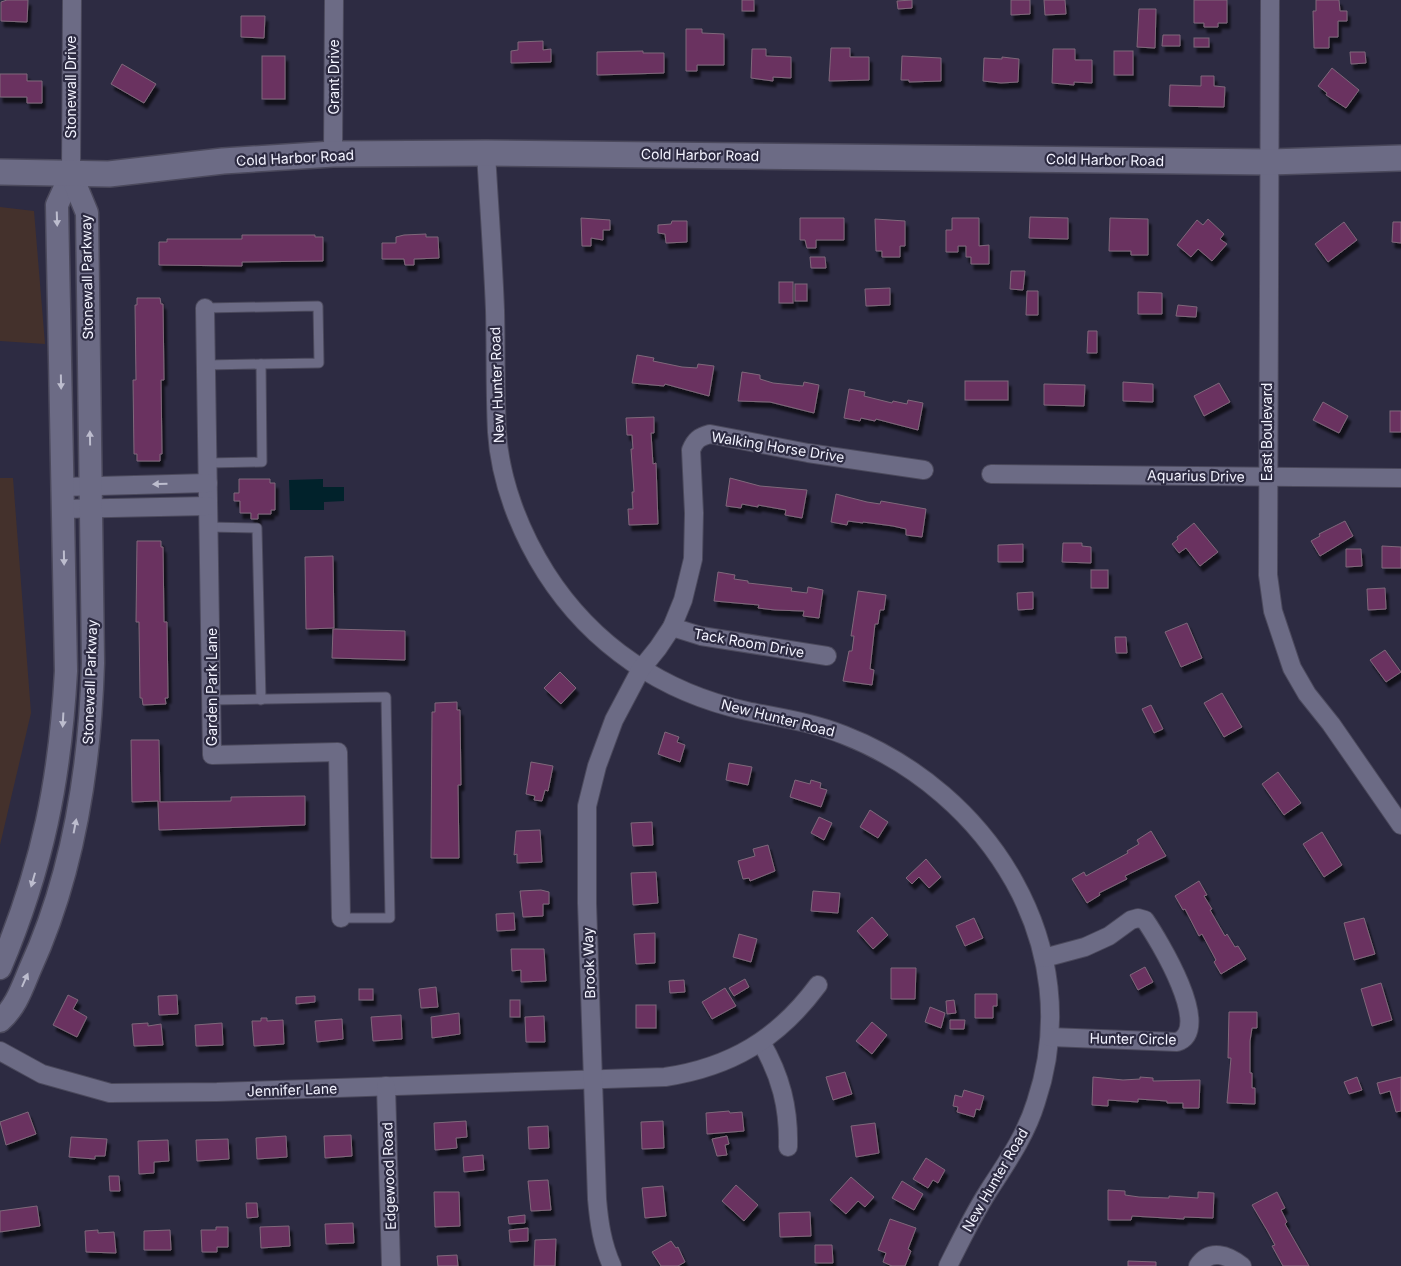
<svg xmlns="http://www.w3.org/2000/svg" width="1401" height="1266" viewBox="0 0 1401 1266" font-family="Inter,sans-serif">
<defs>
<filter id="shadow"><feDropShadow dx="3" dy="5.5" stdDeviation="1" flood-color="#0009"/></filter>
</defs>
<rect width="100%" height="100%" fill="#2d2b42"/>
<g fill="#44312c">
<path d="M0,207l34,4 11,133 -45,-3z"/>
<path d="M0,478h13l18,235 -31,132z"/>
</g>
<path fill="#01222b" d="M323,479v8h21v14l-20,1v8h-34l-1,-30z"/>
<g fill="#6a3161" stroke="#7f687a" filter="url(#shadow)">
<path d="M7,0h21l-1,22 -26,-1v-19z"/>
<rect x="742" y="0" width="12" height="11"/>
<path d="M912,0v8l-14,1 -1,-8z"/>
<path d="M1011,0h19v14l-19,1z"/>
<path d="M1044,0h21l1,14 -21,1z"/>
<path d="M1194,0h33v23h-9v4h-14v-4h-10z"/>
<path d="M1316,0h23l1,11h7v10h-9v16h-9v11h-15l-1,-37h3z"/>
<path d="M1139,9h17l-1,39 -18,-1z"/>
<path d="M241,16h24l-1,22 -23,-1z"/>
<path d="M686,29h16v4l22,1v31h-27v6h-11z"/>
<path d="M1163,35h17v11h-18z"/>
<rect x="1194" y="38" width="15" height="9"/>
<path d="M543,41v9l8,-1v13l-40,1v-12l7,-1v-8z"/>
<path d="M831,48h19v9h19v23l-40,1z"/>
<path d="M752,49h14v7l25,1v21l-18,-1v4l-22,-3z"/>
<path d="M1053,49h22v11h17v23l-18,-1v3l-22,-2z"/>
<path d="M643,51v2h21v20l-67,2v-23z"/>
<rect x="1114" y="51" width="19" height="24"/>
<path d="M1350,52h15l1,11 -15,1z"/>
<rect x="262" y="56" width="23" height="43"/>
<path d="M902,56l39,2v23l-32,1v-2h-8z"/>
<path d="M1002,57l17,2 -1,23 -17,1 -18,-2 1,-23 18,1z"/>
<path d="M122,64l34,20 -12,19 -33,-19z"/>
<path d="M1332,68l27,22 -13,18 -20,-13 1,-2 -9,-7z"/>
<path d="M0,74h27v7h15v22h-15v-6h-27z"/>
<path d="M1201,76h13v10l11,1 -1,20 -55,-1 1,-21 31,1z"/>
<path d="M1030,217l38,1v21l-39,-1z"/>
<path d="M581,218l29,2v10h-7v10l-12,-2v8h-9z"/>
<path d="M800,218h44v22h-28v8h-9l-2,-8h-5z"/>
<path d="M952,218h27v28l10,-1v19h-18v-7h-5v-11h-8v6h-12v-22h6z"/>
<path d="M1110,218l38,1v36h-17v-4h-22z"/>
<path d="M875,219l30,2v25h-5v11h-18v-6h-6z"/>
<path d="M1208,219l16,15 -4,5 7,5 -15,17 -14,-12 -7,8 -14,-12 20,-25 6,5z"/>
<path d="M672,221h15v21l-21,1 -1,-9 -7,-1v-8l13,-1z"/>
<path d="M1344,222l13,18 -29,22 -13,-18z"/>
<path d="M1393,222h8v21l-9,-1z"/>
<path d="M426,234v3h12l1,21 -25,1v6h-9l-1,-6h-22v-16h14v-6l8,-2z"/>
<path d="M242,235h73v2h8v24l-81,1v4l-83,-1v-23h8v-3h75z"/>
<path d="M810,257h15l1,11h-15z"/>
<path d="M1011,271h14l-2,19 -13,-1z"/>
<rect x="779" y="282" width="14" height="21"/>
<rect x="795" y="284" width="12" height="17"/>
<path d="M890,288v17l-24,1 -1,-17z"/>
<path d="M1027,291h11v24h-12z"/>
<path d="M1138,292l24,1v21h-24z"/>
<path d="M137,298h23l1,6h2l1,76h-3l1,74h-2v7h-23v-7h-3l-1,-74h3l-1,-75h2z"/>
<path d="M1178,305l19,2 -1,10 -20,-1z"/>
<path d="M1088,331h9v22h-10z"/>
<path d="M637,355l17,3 -1,3 29,6 15,1 1,-4 16,2 -5,30 -44,-12 -1,2 -32,-3z"/>
<path d="M742,372l18,3v4l13,4 30,3 1,-4 15,3 -5,28 -44,-11 -32,-1z"/>
<rect x="965" y="381" width="43" height="19"/>
<path d="M1123,382l30,2v18l-30,-1z"/>
<path d="M1219,383l11,19 -26,14 -10,-20z"/>
<path d="M1044,384l41,1 -1,21 -40,-1z"/>
<path d="M849,389l16,3 -1,4 28,7 1,-2 14,3 1,-4 15,3 -5,27 -42,-11 -1,2 -14,-3 -1,3 -16,-3z"/>
<path d="M1323,402l25,14 -9,17 -26,-13z"/>
<rect x="1390" y="411" width="11" height="21"/>
<path d="M654,417v16h-3l2,31 3,-1 2,61 -29,1 -1,-16h5l-1,-17h2l-3,-43h2l-1,-14h-5l-1,-17z"/>
<path d="M730,478l30,8 47,4 -5,28 -17,-3 1,-5 -28,-5v2l-16,-3 -1,4 -15,-2z"/>
<path d="M239,479h31v4h5v27h-4v4h-13v5h-7v-6h-11v-12h-6v-8h5z"/>
<path d="M836,494l31,8 13,2 1,-3 45,8 -4,28 -16,-2v-6l-13,-3 -30,-4v1l-15,-2 -1,4 -16,-3z"/>
<path d="M1345,521l8,15 -33,20 -9,-15 9,-5 -1,-2z"/>
<path d="M1194,523l24,29 -18,14 -14,-18 -7,5 -7,-9 6,-5 -1,-2z"/>
<path d="M137,541h24v6h2l1,75h3l1,76h-3l1,6 -23,1 -1,-7h-2l-1,-76h-3z"/>
<path d="M1063,543h19v3l9,1v16l-29,-1z"/>
<path d="M1023,544v18h-25v-17z"/>
<path d="M1382,546l19,1v21h-19z"/>
<path d="M1346,549h15l1,17 -16,1z"/>
<path d="M333,556l1,72 -28,1 -1,-72z"/>
<rect x="1091" y="570" width="17" height="18"/>
<path d="M718,572l17,3 -1,4 14,2v2l44,5 -1,3 16,2 1,-6 15,3 -4,28 -16,-2 1,-5 -29,-1 -17,-2 1,-3 -45,-4z"/>
<path d="M1385,588l1,21 -18,1 -1,-21z"/>
<path d="M858,591l28,4 -2,15h-4l-2,14h-3l-5,45 4,1 -2,15 -29,-4 6,-30h3l2,-15h-3z"/>
<path d="M1033,592v17l-15,1 -1,-17z"/>
<path d="M1187,623l15,35 -21,9 -16,-35z"/>
<path d="M333,629l72,2v29l-73,-2z"/>
<path d="M1115,637h11l1,16h-11z"/>
<path d="M1385,650l16,22 -15,10 -16,-22z"/>
<path d="M560,672l16,16 -15,16 -17,-16z"/>
<path d="M1222,693l20,34 -18,10 -20,-34z"/>
<path d="M457,702v8h3l1,75h-3l1,73h-28l1,-146h3v-9z"/>
<path d="M1151,705l12,24 -9,4 -12,-24z"/>
<path d="M665,732l14,5 -2,5 8,3 -5,17 -22,-8z"/>
<path d="M131,740h28l1,62 71,-1v-4l74,-1v29l-146,5 -1,-29 -26,1z"/>
<path d="M531,762l22,4 -5,25 -3,-1 -3,11 -8,-1 1,-4 -9,-2z"/>
<path d="M729,763l23,4 -4,18 -22,-5z"/>
<path d="M1278,772l23,31 -17,12 -22,-31z"/>
<path d="M795,780l15,4 1,-4 10,3 -1,5 7,2 -6,17 -31,-10z"/>
<path d="M870,810l18,12 -10,16 -18,-11z"/>
<path d="M819,817l13,6 -8,17 -13,-7z"/>
<path d="M652,822l1,23 -20,1 -2,-23z"/>
<path d="M540,830l2,32 -25,1v-9l-3,1 2,-24z"/>
<path d="M1151,831l15,25 -41,20 2,3 -28,14 1,2 -13,8 -15,-24 12,-7 2,4 42,-23 -1,-2 12,-7 -2,-4z"/>
<path d="M1322,832l20,33 -18,12 -21,-33z"/>
<path d="M768,845l7,26 -25,10 -1,-3 -6,1 -5,-18 17,-5 -2,-7z"/>
<path d="M926,859l15,18 -12,11 -10,-11 -7,7 -6,-6z"/>
<path d="M656,872l2,31 -25,2 -2,-32z"/>
<path d="M1199,881l8,14 -3,1 8,13 -2,1 15,26 2,-2 8,13 3,-1 8,13 -25,15 -7,-12 2,-2 -14,-26 -3,2 -14,-27 -2,1 -8,-14z"/>
<path d="M541,890l8,2v12h-6v12l-20,1 -3,-26z"/>
<path d="M813,891l27,2 -2,20 -27,-2z"/>
<path d="M514,913l1,17 -18,1 -1,-17z"/>
<path d="M872,917l16,18 -15,14 -16,-18z"/>
<path d="M974,918l9,20 -18,8 -9,-20z"/>
<path d="M1364,918l11,36 -21,6 -10,-37z"/>
<path d="M655,933v30l-19,1 -2,-30z"/>
<path d="M739,934l18,5 -6,23 -18,-5z"/>
<path d="M511,949h33l2,32 -25,1v-12l-9,1z"/>
<path d="M1145,967l8,15 -15,8 -8,-15z"/>
<path d="M891,968h25l-1,31h-24z"/>
<path d="M745,979l4,8 -15,9 -5,-8z"/>
<path d="M684,980l1,12 -15,1 -1,-12z"/>
<path d="M1381,983l11,37 -20,6 -11,-37z"/>
<path d="M436,987l2,20 -17,1 -2,-19z"/>
<path d="M725,988l11,18 -24,13 -10,-17z"/>
<rect x="359" y="989" width="14" height="11"/>
<path d="M975,994h22v12h-4v12h-18z"/>
<path d="M68,995l10,5 -5,9 14,8 -10,20 -24,-12z"/>
<path d="M177,995l1,19 -19,1 -1,-19z"/>
<path d="M315,996v6l-19,2v-7z"/>
<rect x="510" y="1000" width="10" height="17"/>
<path d="M954,1000l2,13 -9,1 -1,-13z"/>
<rect x="636" y="1005" width="20" height="23"/>
<path d="M930,1007l15,6 -4,15 -16,-6z"/>
<path d="M1229,1012h28v16h-5l-2,13v32h2v15h3v16l-28,-1 4,-45h-3z"/>
<path d="M459,1013l1,21 -28,4 -1,-21z"/>
<path d="M401,1015l1,24 -29,2 -2,-24z"/>
<path d="M544,1016l1,26h-19l-1,-25z"/>
<path d="M261,1018h6v3l16,-1 1,24 -30,2 -2,-25h9z"/>
<path d="M342,1019l1,20 -26,3 -2,-21z"/>
<path d="M950,1020h15l-1,9h-14z"/>
<path d="M872,1022l15,13 -15,19 -16,-13z"/>
<path d="M148,1023v3l13,-2 2,21 -29,1 -2,-22z"/>
<path d="M222,1023l1,22 -27,1 -1,-21z"/>
<path d="M845,1072l7,22 -19,6 -7,-23z"/>
<path d="M1093,1077l30,3 17,-1v-2l13,1v3l47,-1 -1,28h-16v-5h-16v-2l-29,-2v3l-30,-2v6l-16,-1z"/>
<path d="M1357,1077l5,13 -13,4 -5,-12z"/>
<path d="M1401,1077v34l-5,1 -6,-21 -10,3 -3,-11z"/>
<path d="M964,1090l20,6 -4,14 -4,-1 -2,8 -17,-5 1,-5 -5,-1 2,-11 7,2z"/>
<path d="M729,1111l1,2 12,-1 2,19 -37,3 -1,-21z"/>
<path d="M28,1112l8,22 -30,11 -6,-23z"/>
<path d="M466,1121l1,16 -11,1 1,10 -22,2 -1,-27z"/>
<path d="M663,1121l1,27 -22,1 -1,-27z"/>
<path d="M875,1123l4,30 -23,4 -5,-31z"/>
<path d="M548,1126l1,22 -20,1 -1,-22z"/>
<path d="M351,1135l1,21 -27,2 -1,-22z"/>
<path d="M286,1136l1,21 -30,2 -1,-21z"/>
<path d="M727,1136l2,8 -4,1 2,10 -10,1 -5,-17z"/>
<path d="M71,1137l36,2 -2,17h-10v3l-26,-2z"/>
<path d="M228,1139l1,20 -32,2 -1,-21z"/>
<path d="M168,1140l1,21 -15,1v11l-15,1 -1,-33z"/>
<path d="M483,1155l1,15 -20,2 -1,-15z"/>
<path d="M926,1158l19,12 -7,13 -5,-3 -5,8 -15,-9z"/>
<path d="M109,1176h10l1,15h-10z"/>
<path d="M851,1177l23,20 -9,10 -7,-6 -12,13 -16,-14z"/>
<path d="M548,1180l3,30 -20,1 -3,-30z"/>
<path d="M902,1181l21,13 -9,16 -22,-12z"/>
<path d="M736,1185l22,20 -14,16 -22,-20z"/>
<path d="M663,1186l3,30 -21,2 -3,-30z"/>
<path d="M1108,1190l17,1v4l14,2 30,1v-2l29,2v-6l16,1 -1,25 -29,-1v2l-52,-3 -1,4h-23z"/>
<path d="M434,1192h25l1,34 -25,1z"/>
<path d="M1277,1192l8,16 -4,2 6,12 -2,2 24,42h-26l-11,-20 3,-1 -7,-13 -16,-27z"/>
<path d="M246,1203h11l1,14 -11,1z"/>
<path d="M37,1206l3,20 -40,6v-21z"/>
<path d="M810,1212l1,24 -31,1 -1,-24z"/>
<path d="M525,1215v8l-16,1 -1,-7z"/>
<path d="M890,1219l26,9 -8,21 3,2 -6,15h-13l-9,-4 3,-9 -8,-3z"/>
<path d="M353,1223l1,20 -28,1 -1,-20z"/>
<path d="M289,1226l1,20 -29,2 -1,-21z"/>
<path d="M216,1227h12v20h-11v5h-15l-1,-22h15z"/>
<path d="M528,1228v13l-18,1 -1,-12z"/>
<path d="M98,1230v3l16,-1 2,21 -30,-1 -1,-21z"/>
<path d="M170,1230l1,20h-27v-19z"/>
<path d="M556,1239l-1,27h-21l1,-26z"/>
<path d="M671,1241l5,7 2,-1 7,15 -7,4h-17l-9,-14z"/>
<path d="M815,1245h17l1,18h-18z"/>
<path d="M457,1255l1,11h-20l-1,-10z"/>
<path d="M1128,1261l28,1v4h-28z"/>
</g>
<g fill="none" stroke-linecap="round" stroke-linejoin="round">
<g stroke="#4b495c" stroke-width="11">
<g id="service">
<path d="M205,308l113,-2 1,57 -58,1"/>
<path d="M206,365l55,-1 1,98 -54,1"/>
<path d="M209,527l48,1 4,172"/>
<path d="M213,700l173,-3 4,221h-49"/>
</g>
</g>
<g stroke="#4b495c" stroke-width="20">
<g id="minor">
<path d="M1270,0l-2,575 5,36 19,57 15,26 24,30 70,101"/>
<path d="M486,153c3,52 7,105 9,157 1,41 0,82 2,122 3,49 23,100 49,141 46,72 117,120 201,138 33,7 65,11 97,24 146,57 244,212 192,367 -10,33 -29,60 -47,88 -16,25 -28,50 -41,76"/>
<path d="M333,154l1,-154"/>
<path d="M71,174l1,-174"/>
<path d="M205,308l7,447 126,-3 3,166"/>
<path d="M991,474l410,4"/>
<path d="M62,487l146,-4"/>
<path d="M63,509l145,-3"/>
<path d="M672,627l29,9 126,20"/>
<path d="M1044,958l41,-11 24,-11 22,-16 7,-2 7,2c13,19 69,110 32,122l-127,-5"/>
<path d="M761,1042c20,34 28,66 27,105"/>
<path d="M0,1051l42,23 68,19 107,-1 448,-15c66,-10 113,-38 153,-92"/>
<path d="M386,1086l5,180"/>
<path d="M612,1266c-10,-22 -13,-44 -15,-67l-10,-296v-97l10,-40 17,-46 27,-51 17,-21 14,-21 11,-27 10,-41 1,-46 -3,-63c4,-10 8,-13 19,-16l98,19 116,17"/>
<path d="M1198,1266c12,-18 30,-11 44,0"/>
</g>
</g>
<g stroke="#4b495c" stroke-width="25">
<g id="tertiary">
<path d="M0,968c43,-102 60,-188 66,-297l-9,-466 14,-31"/>
<path d="M0,1021c16,-14 22,-33 30,-52 44,-96 60,-202 63,-306l-6,-450 -16,-39"/>
</g>
</g>
<g stroke="#4b495c" stroke-width="28">
<path id="secondary" d="M0,172l109,2 114,-13 110,-7 153,-1 782,9 133,-4"/>
</g>
<use href="#service" stroke="#6c6b85" stroke-width="9"/>
<use href="#minor" stroke="#6c6b85" stroke-width="18"/>
<use href="#tertiary" stroke="#6c6b85" stroke-width="22"/>
<use href="#secondary" stroke="#6c6b85" stroke-width="25"/>
</g>
<defs><path id="oneway-solid" d="M-6-.8H1V-3.2L6.5 0L1 3.2V.8H-6Z" transform="scale(1.25)"/></defs>
<g fill="#bdbdce">
<use href="#oneway-solid" transform="translate(57 219) rotate(88)"/>
<use href="#oneway-solid" transform="translate(61 382) rotate(89)"/>
<use href="#oneway-solid" transform="translate(90 438) rotate(-91)"/>
<use href="#oneway-solid" transform="translate(160 484) rotate(178)"/>
<use href="#oneway-solid" transform="translate(64 558) rotate(89)"/>
<use href="#oneway-solid" transform="translate(63 720) rotate(93)"/>
<use href="#oneway-solid" transform="translate(75 826) rotate(-79)"/>
<use href="#oneway-solid" transform="translate(33 880) rotate(106)"/>
<use href="#oneway-solid" transform="translate(25 980) rotate(-66)"/>
</g>
<g text-anchor="middle" stroke-width="4.5" stroke-linejoin="round" paint-order="stroke">
<g font-size="14" fill="#f3f3ff" stroke="#2d2b42">
<text transform="translate(334 77) rotate(-90)" y="5">Grant Drive</text>
<text transform="translate(71 87) rotate(-90)" y="5">Stonewall Drive</text>
<text transform="translate(700 155) rotate(1)" y="5">Cold Harbor Road</text>
<text transform="translate(295 158) rotate(-3)" y="5">Cold Harbor Road</text>
<text transform="translate(1105 160) rotate(1)" y="5">Cold Harbor Road</text>
<text transform="translate(87 277) rotate(-91)" y="5">Stonewall Parkway</text>
<text transform="translate(497 385) rotate(-92)" y="5">New Hunter Road</text>
<text transform="translate(1267 432) rotate(-90)" y="5">East Boulevard</text>
<text transform="translate(778 447) rotate(9)" y="5">Walking Horse Drive</text>
<text transform="translate(1196 476) rotate(1)" y="5">Aquarius Drive</text>
<text transform="translate(749 643) rotate(10)" y="5">Tack Room Drive</text>
<text transform="translate(90 682) rotate(-88)" y="5">Stonewall Parkway</text>
<text transform="translate(212 687) rotate(-90)" y="5">Garden Park Lane</text>
<text transform="translate(778 718) rotate(14)" y="5">New Hunter Road</text>
<text transform="translate(589 963) rotate(-92)" y="5">Brook Way</text>
<text transform="translate(1133 1039) rotate(1)" y="5">Hunter Circle</text>
<text transform="translate(292 1090) rotate(-2)" y="5">Jennifer Lane</text>
<text transform="translate(389 1176) rotate(-92)" y="5">Edgewood Road</text>
<text transform="translate(995 1180) rotate(-60)" y="5">New Hunter Road</text>
</g>
</g>
</svg>
